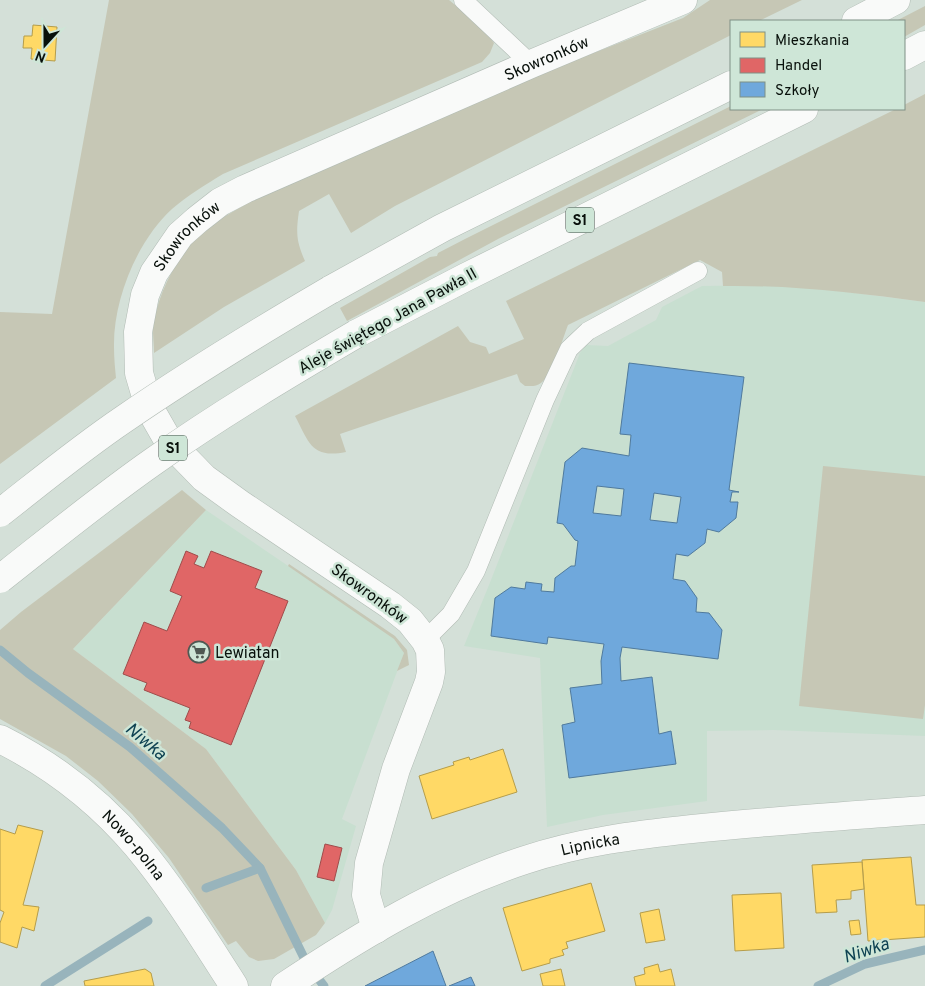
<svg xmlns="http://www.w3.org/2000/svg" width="925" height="986" viewBox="0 0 925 986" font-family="Overpass,sans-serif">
<rect width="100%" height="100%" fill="#d4e0d8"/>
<g fill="#c8dfd0">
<path d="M765,285l50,3 110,14v434l-152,-6 -66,1v70l-104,14 -56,12 -7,-169 -76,-12 25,-61 91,-232 6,-8 22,1 48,-26 6,-13 40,-21z"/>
<path d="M206,510l178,121 10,8 10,14 -62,166 14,7 -24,84 -7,13 -29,-53 -90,-121 -133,-100z"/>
</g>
<g fill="#c6c7b5">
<path d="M109,0h340l32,26 13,17 -4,10 -8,9 -259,112c-18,11 -35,21 -51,35 -35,32 -59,91 -58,138 0,11 1,21 2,31l-116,86v-152l52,2z"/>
<path d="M710,0h92l-43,21h-28v14l-336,171 -44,27 -22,-39 -30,17c-3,21 -3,30 6,50l-81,46 -70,46c0,-8 -1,-16 -1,-23 3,-36 27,-81 56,-103 11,-9 26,-16 39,-24l287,-127 148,-58z"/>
<path d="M925,6v19l-21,12v-16h-8z"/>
<path d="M925,94v208c-69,-9 -132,-17 -202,-16l-1,-14 -22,-12 -132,65c-6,15 -15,49 -27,58 -5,4 -10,3 -16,3l-5,-4 -3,-8 -177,60 6,18c-35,7 -37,-10 -51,-36l163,-90 12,16 16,5 3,7 35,-15 -18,-38 390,-192h8v-4z"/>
<path d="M731,106v3h32l-265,130 -151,82 -7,-13 90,-51 7,-1 1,-3 27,-14z"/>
<path d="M823,466l102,10v229l-2,14 -124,-13z"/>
<path d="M182,490l24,20 -133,139 133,100 90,121 29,53 -9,12 -42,24 -16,2 -9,-4 -13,-16 -8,4 -59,-87 -37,-44 -34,-33 -32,-25 -66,-37v-89l21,-18z"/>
<path d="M289,564l106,72 12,14 2,15 -12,6 7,-18 -10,-14 -106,-73z"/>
</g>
<g fill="#ffd966" stroke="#b59d4b">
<path d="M33,25l24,2 -2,34 -24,-2 1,-11h-9l1,-12h8z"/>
<path d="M503,749l14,43 -85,27 -13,-43 35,-11 -1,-3 16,-5 1,3z"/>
<path d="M18,825l25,6 -20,74 16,2 -5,24 -12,-4 -5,21 -17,-6v-19l4,-11 -4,-2v-81l15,5z"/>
<path d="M911,857l5,48h9v32l-57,4 -6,-81z"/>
<path d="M862,862l2,27 -13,2v8l-15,1 1,12 -21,1 -4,-48z"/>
<path d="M591,883l14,48 -39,11 2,6 -6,2 2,5 -14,4v4l-28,8 -19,-63z"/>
<path d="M781,893l3,55 -49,3 -3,-56z"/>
<path d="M659,909l6,31 -19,3 -6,-30z"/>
<path d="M859,920l2,14 -10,1 -2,-14z"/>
<path d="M658,964l2,8 11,-3 4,17h-39l-2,-9 11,-3 -1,-6z"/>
<path d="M145,969l6,4 3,13h-69l-1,-5z"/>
<path d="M561,969l4,17h-22l-3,-12z"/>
</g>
<g fill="#e06666" stroke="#9f4c4b">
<path d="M186,551l12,5 -4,8 10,4 7,-17 51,20 -7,17 33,13 -57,144 -42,-17 2,-6 -6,-2 5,-12 -46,-18 3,-7 -24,-9 21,-52 23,9 15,-35 -12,-5z"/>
<path d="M325,844l17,4 -8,33 -17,-4z"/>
</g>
<g fill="#6fa8dc" stroke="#507a9d" fill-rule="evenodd">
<path d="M629,363l115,14 -15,113 10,2h-7l-2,10h8l-2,16 -17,14 -12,-3 -2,14 -17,13 -12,-2 -3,25 12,2 12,17 -1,14 13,1 13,17 -4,29 -96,-12 -2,11 1,23 31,-4 7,57 12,-3 5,33 -107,14 -7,-53 13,-3 -5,-34 32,-4 -1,-23 3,-17 -56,-7 -1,7 -56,-8 4,-38 16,-11 14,2 1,-7 16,2 -1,7 13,1 1,-14 16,-12h4l3,-25 -3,-1 -12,-16 -6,-1 8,-61 17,-14 47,8 2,-21 -11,-1zM597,486l27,3 -3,27 -28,-3zM654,493l27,4 -4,26 -27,-3z"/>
<path d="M433,951l13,35h-81z"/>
<path d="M471,977l4,9h-26z"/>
</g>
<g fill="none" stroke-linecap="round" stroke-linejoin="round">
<g stroke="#98b4bc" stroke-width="9">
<path d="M0,650l28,23 102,74 92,81 38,40"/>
<path d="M206,888l54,-20 47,96 17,22"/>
<path d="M45,986l103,-65"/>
<path d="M818,986l47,-22 60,-14"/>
</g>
<g stroke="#b1bbb4" stroke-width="19">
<g id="lane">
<path d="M463,0l68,64"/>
<path d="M425,640l26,-26 25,-43 69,-171 24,-51 19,-18 110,-60"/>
</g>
</g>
<g stroke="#b1bbb4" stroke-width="29">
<g id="street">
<path id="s1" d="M376,929l-10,-34 3,-32 27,-94 33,-87 2,-10 -1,-22 -5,-10 -15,-19 -20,-16 -150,-101 -36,-26 -35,-36 -20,-35 -10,-34 -1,-41 7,-37 9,-22 26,-38 17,-15 23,-18 25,-13 286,-125 152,-64"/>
</g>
</g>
<g stroke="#b1bbb4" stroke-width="29">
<g id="secondary">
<path id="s2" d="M0,739c52,26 99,62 137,107 36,43 66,92 97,140"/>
<path id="s3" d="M285,986c75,-50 154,-98 240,-126 54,-18 110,-25 167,-31 77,-8 155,-13 233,-19"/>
</g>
</g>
<g stroke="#b1bbb4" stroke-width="29">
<g id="highway">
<path d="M856,21l40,-21"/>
<path d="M904,56l21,-11"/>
<path d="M330,290l112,-62 289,-143"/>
<path d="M356,334l110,-57 338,-168"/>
</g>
</g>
<use href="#lane" stroke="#f9faf9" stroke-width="18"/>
<use href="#street" stroke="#f9faf9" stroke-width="28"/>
<use href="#secondary" stroke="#f9faf9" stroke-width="28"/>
<use href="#highway" stroke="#f9faf9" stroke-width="28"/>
<g stroke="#b1bbb4" stroke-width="29" stroke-linecap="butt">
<g id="highway-bridge">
<path d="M0,513c41,-32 81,-65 124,-94 67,-46 136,-88 206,-129"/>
<path d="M0,579c51,-40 101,-81 154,-118 65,-46 134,-87 202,-127"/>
</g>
</g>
<use href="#highway-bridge" stroke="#f9faf9" stroke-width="28"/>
</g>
<defs>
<g id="supermarket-ring" transform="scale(1.125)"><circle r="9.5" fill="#cee6d7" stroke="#4f5953" stroke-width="1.5"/><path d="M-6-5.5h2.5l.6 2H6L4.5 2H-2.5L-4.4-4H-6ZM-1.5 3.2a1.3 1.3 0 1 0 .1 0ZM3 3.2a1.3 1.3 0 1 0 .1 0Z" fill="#4f5953"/></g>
</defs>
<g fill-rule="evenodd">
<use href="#supermarket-ring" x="199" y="652"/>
</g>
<g text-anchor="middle" stroke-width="5" stroke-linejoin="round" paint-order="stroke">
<g fill="#cee6d7" stroke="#435048" stroke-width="1">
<rect x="566" y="207.5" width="28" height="25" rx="4"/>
<rect x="159" y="435.5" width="28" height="25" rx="4"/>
</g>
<g font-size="15" font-weight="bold" fill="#08100b">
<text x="580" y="225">S1</text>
<text x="173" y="453">S1</text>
</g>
<g font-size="16" fill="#08100b" stroke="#cee6d7">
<text dy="6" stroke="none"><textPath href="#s1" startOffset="1260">Skowronków</textPath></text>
<text dy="6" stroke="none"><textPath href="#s1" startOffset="855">Skowronków</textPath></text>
<text transform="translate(387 320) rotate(-29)" y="6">Aleje świętego Jana Pawła II</text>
<text transform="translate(370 593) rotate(36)" y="6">Skowronków</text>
<text dy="6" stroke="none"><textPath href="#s3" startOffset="339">Lipnicka</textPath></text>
<text dy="6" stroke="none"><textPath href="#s2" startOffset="172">Nowo-polna</textPath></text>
</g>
<g font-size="16" fill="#08100b" stroke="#cee6d7" text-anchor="start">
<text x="215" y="658">Lewiatan</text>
</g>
<g font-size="18" font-style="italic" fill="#0e4252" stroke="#cee6d7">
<text transform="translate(146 741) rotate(40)" y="6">Niwka</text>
<text transform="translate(866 950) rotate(-18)" y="6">Niwka</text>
</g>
</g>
<rect x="730" y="20" width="175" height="90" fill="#cee6d7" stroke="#7f9085"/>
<rect x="740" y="32" width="25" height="15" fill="#ffd966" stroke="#7f9085"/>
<text x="775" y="45" font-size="15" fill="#08100b">Mieszkania</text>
<rect x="740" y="58" width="25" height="15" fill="#e06666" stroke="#7f9085"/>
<text x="775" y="70" font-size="15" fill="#08100b">Handel</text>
<rect x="740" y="82" width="25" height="15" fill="#6fa8dc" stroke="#7f9085"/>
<text x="775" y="95" font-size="15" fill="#08100b">Szkoły</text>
<g transform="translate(45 45) rotate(201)" stroke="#cee6d7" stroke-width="4" paint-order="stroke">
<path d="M0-4L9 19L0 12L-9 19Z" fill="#08100b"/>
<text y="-8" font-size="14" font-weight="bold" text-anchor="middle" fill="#08100b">N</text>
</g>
</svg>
